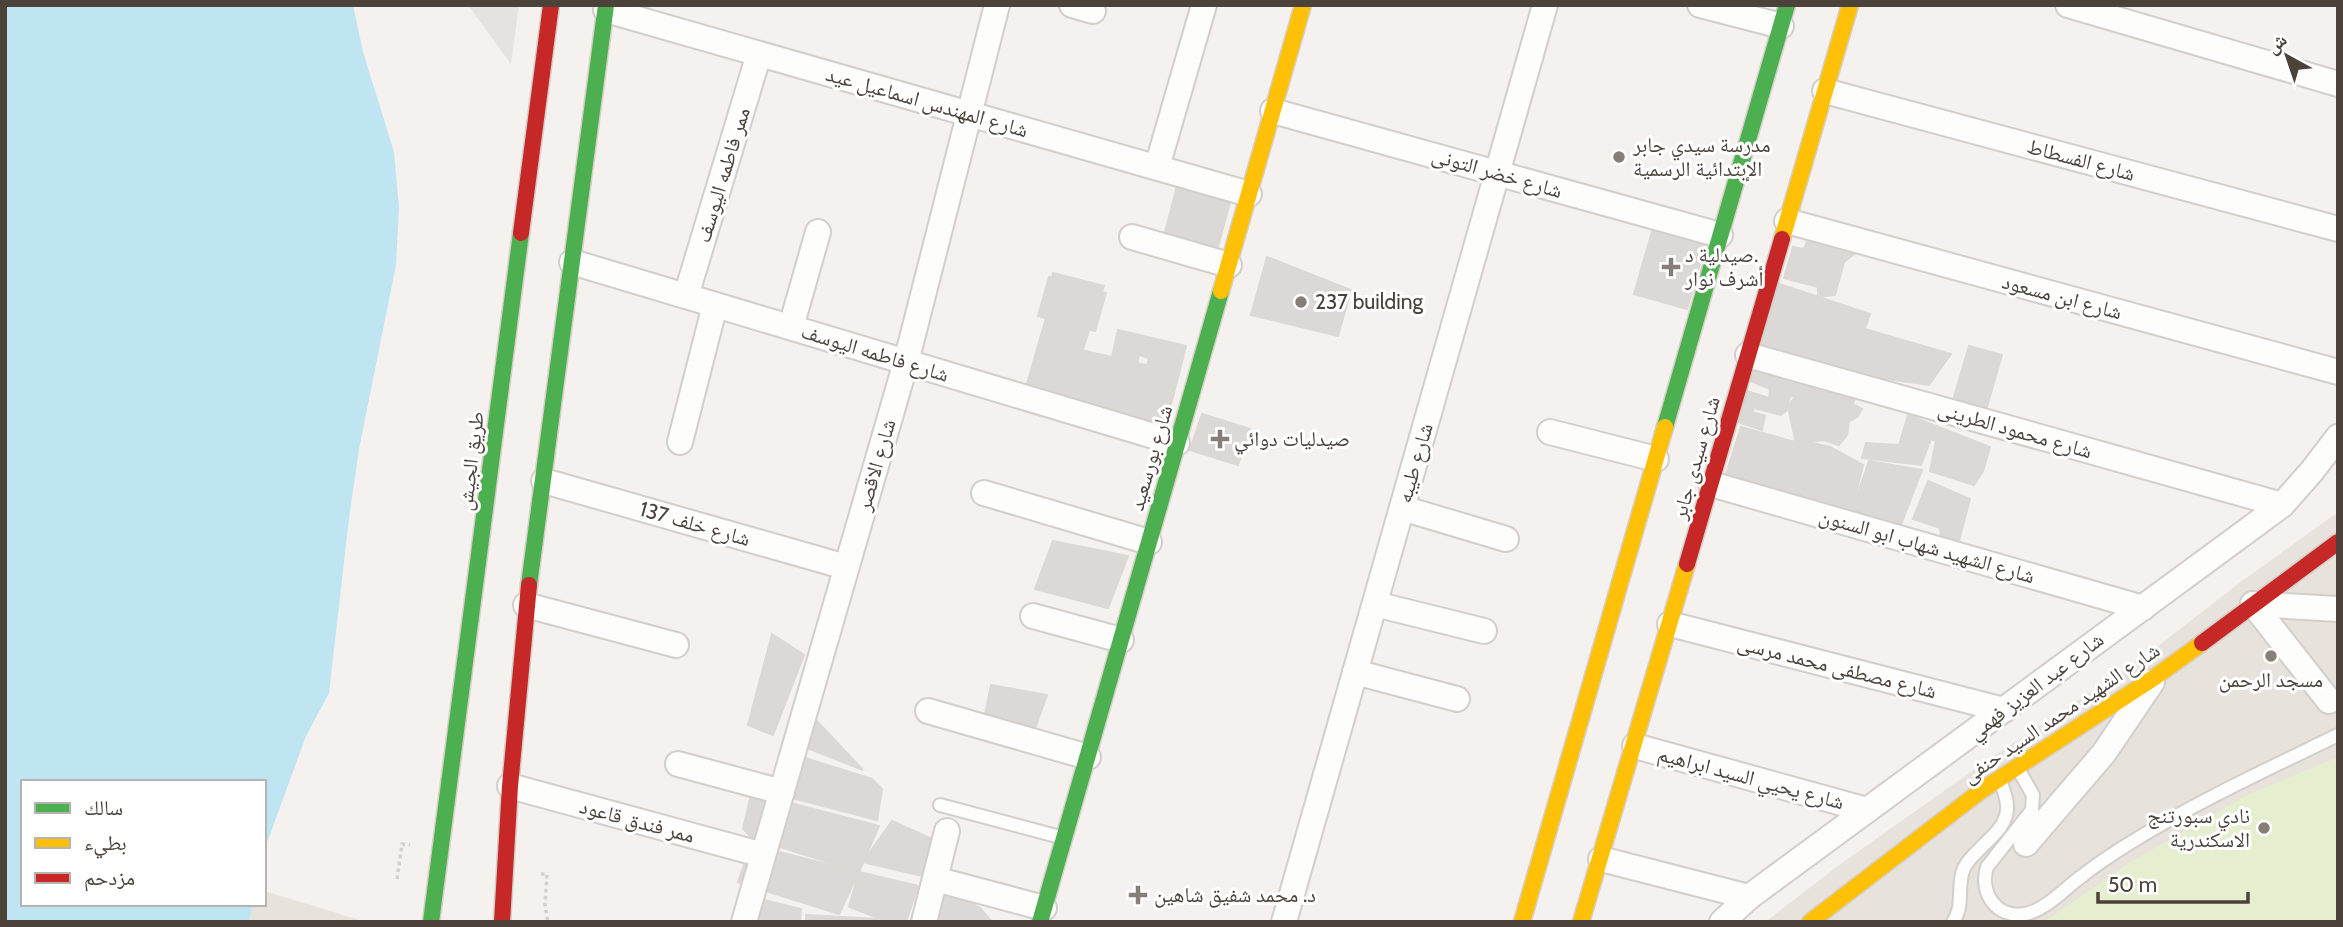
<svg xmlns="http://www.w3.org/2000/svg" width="2343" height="927" viewBox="0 0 2343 927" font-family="Cabin,'Noto Naskh Arabic',sans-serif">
<rect width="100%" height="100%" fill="#f4f1ee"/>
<g fill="#e7e2dc">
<path d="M2338,512v410h-573l77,-59 143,-101 163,-108 90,-70z"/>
<path d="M264,891l53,16 49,15h-117l4,-18h11z"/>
</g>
<path fill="#e5eece" d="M2338,757v165h-294l88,-61 115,-66z"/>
<path fill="#e6e2df" d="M519,5l-8,59 -43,-59z"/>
<path fill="#bfe4f2" d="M5,5h348l10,47 31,100 5,56 -3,57 -37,184 -10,69 -20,175 -23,43 -42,115v-69h-241v122h230l-4,18h-244z"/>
<g fill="#dcd8d5" stroke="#dcd8d4" stroke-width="2">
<path d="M1178,182l54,13 -16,59 -53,-14z"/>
<path d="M1654,225l53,15 -20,69 -53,-15z"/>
<path d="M1813,229l45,22 -14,11 -9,33 -17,2v-10l-34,-9 9,-31 11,2z"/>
<path d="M1267,257l84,33 -13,46 -87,-21z"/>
<path d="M1053,273l51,13 -2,6 4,1 -11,38 -57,-15 11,-39 3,1z"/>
<path d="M1776,283l94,31 -5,15 86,25 -22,31 -56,-8 -114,-32z"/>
<path d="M1046,318l21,6 -3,9 2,1 3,-10 20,6 -6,20 6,2 -14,49 -49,-14z"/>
<path d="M1118,330l68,16 -7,28 -32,-9 2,-7 -10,-3 -2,8 -25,-6z"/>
<path d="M1969,346l33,9 -18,62 -33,-10z"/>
<path d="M1089,352l33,7 -14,53 -33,-11z"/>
<path d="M1122,359l57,15 -14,53 -57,-15z"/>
<path d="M1756,361l101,29 -4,14 9,5 -4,7 -9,6 -2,13 -8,10 -15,-5 -17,2 -12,-3 -7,-32 7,-11h-5l-4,15 -5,4 -27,-7 -2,4 13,4 -3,14 -24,-8 9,-31 22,7 1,-9 -22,-9z"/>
<path d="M1202,414l48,15 -12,36 -48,-15z"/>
<path d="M1908,415l82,32 -7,24 -9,14 -44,-14 6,-30 -5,-2 -10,26 -59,-7 4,-15 33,2z"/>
<path d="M1741,427l54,15 -14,54 -57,-16z"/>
<path d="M1795,439l35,8 -17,44 -28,-10z"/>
<path d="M1830,447l33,18 -12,49 -70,-18 4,-15 28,10z"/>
<path d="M1869,461l53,9 -22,57 -49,-13z"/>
<path d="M1928,481l42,18 -12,45 -17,-7 -1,-9 -27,-9z"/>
<path d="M1053,541l75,15 -20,52 -73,-19z"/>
<path d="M772,634l32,21 -31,80 -25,-10z"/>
<path d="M991,685l56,10 -14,39 -49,-15z"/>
<path d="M814,718l49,52 -56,-22z"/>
<path d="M802,757l70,22 10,10 -5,31 -85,-22 8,-25z"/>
<path d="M752,790l30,2 -30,46 -9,-9z"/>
<path d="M771,798l108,28 -20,46 -101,-32z"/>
<path d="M892,821l38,17 5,41 -72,-17z"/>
<path d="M751,845l108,27 -20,42 -101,-32z"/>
<path d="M859,872l59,14 -12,36h-17l-40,-15z"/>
<path d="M942,892l13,2 25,14 12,14h-79z"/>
<path d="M760,899l41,10 -1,13h-50z"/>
<path d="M806,915l72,4 -1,3h-71z"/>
</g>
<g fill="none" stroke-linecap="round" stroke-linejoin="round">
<g stroke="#d2cfcb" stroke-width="16">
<g id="lane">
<path d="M2017,767l16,28 -1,15 -45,57c-8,25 9,52 38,47 21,-4 40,-26 57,-38 15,-12 32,-23 48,-33 66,-41 138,-74 208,-108"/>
<path d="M940,805l124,33"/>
<path d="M1953,922c12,-17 3,-36 11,-54 10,-21 45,-36 43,-62 0,-8 -4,-18 -7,-26"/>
</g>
</g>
<g stroke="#d2cfcb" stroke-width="28">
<g id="street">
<path d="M1072,5l21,6"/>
<path d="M1700,5l81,21"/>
<path d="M2068,5l270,79"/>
<path d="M606,10l643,184"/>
<path d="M1825,91l513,138"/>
<path d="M1273,111l447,124"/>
<path d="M1157,167l47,-162"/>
<path d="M1787,221l551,151"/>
<path d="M1132,237l97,28"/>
<path d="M572,262l605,181"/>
<path d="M686,296l73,-242"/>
<path d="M791,327l27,-95"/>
<path d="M1748,355l534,150"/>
<path d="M1550,432l106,27"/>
<path d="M680,442l35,-137"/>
<path d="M544,481l302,86"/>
<path d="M1711,484l432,124"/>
<path d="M984,493l165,49"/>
<path d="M1402,508l104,31"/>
<path d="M1375,604l109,27"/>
<path d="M2253,604l76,97"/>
<path d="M2253,604l85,5"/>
<path d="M526,605l150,40"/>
<path d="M1033,616l88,24"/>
<path d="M1670,624l334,86"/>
<path d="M1355,672l102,27"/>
<path d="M928,711l160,46"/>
<path d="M1635,746l232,64"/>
<path d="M678,764l104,28"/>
<path d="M510,786l253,69"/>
<path d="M2026,844l78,-91 48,-71"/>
<path d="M1601,859l148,38"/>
<path d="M935,879l109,29"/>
<path d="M744,922l162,-560 91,-357"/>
<path d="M924,922l23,-91"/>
<path d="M1284,922l261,-917"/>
<path d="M1722,922l27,-25 533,-392 30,-34 26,-34"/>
</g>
</g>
<g stroke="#d5cfc6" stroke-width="19">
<g id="fast">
<path d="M1665,427l122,-422"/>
<path d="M529,585l77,-580"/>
<path d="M431,922l90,-689"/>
<path d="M1040,922l181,-631"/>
</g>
</g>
<g stroke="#d5cfc6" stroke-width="19">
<g id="slow">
<path d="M1782,239l68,-234"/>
<path d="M1221,291l82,-286"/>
<path d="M1522,922l143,-495"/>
<path d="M1581,922l106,-358"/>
<path d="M1810,922l172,-132 173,-113 47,-34"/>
</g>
</g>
<g stroke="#d5cfc6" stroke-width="19">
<g id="jam">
<path d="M521,233l30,-228"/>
<path d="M1687,564l95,-325"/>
<path d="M2202,643l136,-101"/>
<path d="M502,922l8,-136 19,-201"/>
</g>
</g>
<g stroke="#d4d1cc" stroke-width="3.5" stroke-dasharray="3.5 3.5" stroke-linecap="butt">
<path d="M541,874h6l-2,31 3,17"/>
<path d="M397,879l5,-35 8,1"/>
</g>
<use href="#lane" stroke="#fdfdfc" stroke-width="12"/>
<use href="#street" stroke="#fdfdfc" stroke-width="24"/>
<use href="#fast" stroke="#4caf50" stroke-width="16"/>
<use href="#slow" stroke="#ffc107" stroke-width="16"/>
<use href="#jam" stroke="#c62828" stroke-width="16"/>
</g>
<g fill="#867f78" stroke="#fff" stroke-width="2.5">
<circle cx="1619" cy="157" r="7"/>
<path d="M1667.5 256.5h7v7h7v7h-7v7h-7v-7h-7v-7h7z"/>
<circle cx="1301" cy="302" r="7"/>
<path d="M1216.5 428.5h7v7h7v7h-7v7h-7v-7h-7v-7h7z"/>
<circle cx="2271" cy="656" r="7"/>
<circle cx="2264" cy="828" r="7"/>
<path d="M1134.5 884.5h7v7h7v7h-7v7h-7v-7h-7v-7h7z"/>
</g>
<g text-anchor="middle" stroke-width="6" stroke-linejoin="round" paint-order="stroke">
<g font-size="21" fill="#4b4239" stroke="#fff">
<text transform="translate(927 102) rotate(16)" y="7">شارع المهندس اسماعيل عيد</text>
<text transform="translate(2081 160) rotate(15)" y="7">شارع الفسطاط</text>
<text transform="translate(1497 173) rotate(16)" y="7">شارع خضر التونى</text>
<text transform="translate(723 175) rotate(-73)" y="7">ممر فاطمه اليوسف</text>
<text transform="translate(2062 297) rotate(15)" y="7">شارع ابن مسعود</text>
<text transform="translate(875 353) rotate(17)" y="7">شارع فاطمه اليوسف</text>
<text transform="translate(2015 430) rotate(16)" y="7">شارع محمود الطرينى</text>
<text transform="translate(1151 458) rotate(-74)" y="7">شارع بورسعيد</text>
<text transform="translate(1696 458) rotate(-74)" y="7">شارع سيدى جابر</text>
<text transform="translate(471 461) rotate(-83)" y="7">طريق الجيش</text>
<text transform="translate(1415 463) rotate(-74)" y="7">شارع طيبه</text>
<text transform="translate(876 465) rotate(-74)" y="7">شارع الاقصر</text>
<text transform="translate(695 524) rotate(16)" y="7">شارع خلف 137</text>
<text transform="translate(1927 546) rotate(16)" y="7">شارع الشهيد شهاب ابو السنون</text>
<text transform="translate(1837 667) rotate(14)" y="7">شارع مصطفى محمد مرسى</text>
<text transform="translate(2036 686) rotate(-37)" y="7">شارع عبد العزيز فهمي</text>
<text transform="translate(2061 713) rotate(-34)" y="7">شارع الشهيد محمد السيد حنفى</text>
<text transform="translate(1751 778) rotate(15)" y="7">شارع يحيي السيد ابراهيم</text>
<text transform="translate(637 821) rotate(15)" y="7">ممر فندق قاعود</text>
</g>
<g font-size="21" fill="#4b4239" stroke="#fff" text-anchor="start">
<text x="1633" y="152">مدرسة سيدي جابر<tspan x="1633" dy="24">الإبتدائية الرسمية</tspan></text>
<text x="1685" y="262">صيدلية د.<tspan x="1685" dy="24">أشرف نوار</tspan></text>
<text x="1315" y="309">237 building</text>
<text x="1234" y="446">صيدليات دوائي</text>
<text x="2271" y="687" text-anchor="middle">مسجد الرحمن</text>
<text x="2250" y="823" text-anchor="end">نادي سبورتنج<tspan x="2250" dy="24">الاسكندرية</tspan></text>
<text x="1154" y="902">د. محمد شفيق شاهين</text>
</g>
</g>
<rect width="2343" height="927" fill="none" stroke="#4b4239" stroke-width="14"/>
<rect x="21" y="780" width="245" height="126" fill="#ffffff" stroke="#b7b3b0" stroke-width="2"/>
<rect x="35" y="803" width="35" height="10" fill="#4caf50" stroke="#b7b3b0" stroke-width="2"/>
<text x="84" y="815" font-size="21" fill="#4b4239">سالك</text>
<rect x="35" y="838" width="35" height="10" fill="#ffc107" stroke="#b7b3b0" stroke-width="2"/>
<text x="84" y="850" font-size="21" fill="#4b4239">بطيء</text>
<rect x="35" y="873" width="35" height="10" fill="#c62828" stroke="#b7b3b0" stroke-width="2"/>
<text x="84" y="885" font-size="21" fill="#4b4239">مزدحم</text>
<g transform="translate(2287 56) rotate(320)" stroke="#ffffff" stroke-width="5" paint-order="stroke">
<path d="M0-5L12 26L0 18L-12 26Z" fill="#4b4239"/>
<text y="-10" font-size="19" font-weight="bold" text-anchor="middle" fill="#4b4239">ش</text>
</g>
<path d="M2098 892v10h150v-10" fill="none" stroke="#4b4239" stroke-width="3.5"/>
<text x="2108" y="892" font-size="21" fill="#4b4239" stroke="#ffffff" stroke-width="5" paint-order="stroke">50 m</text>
</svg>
